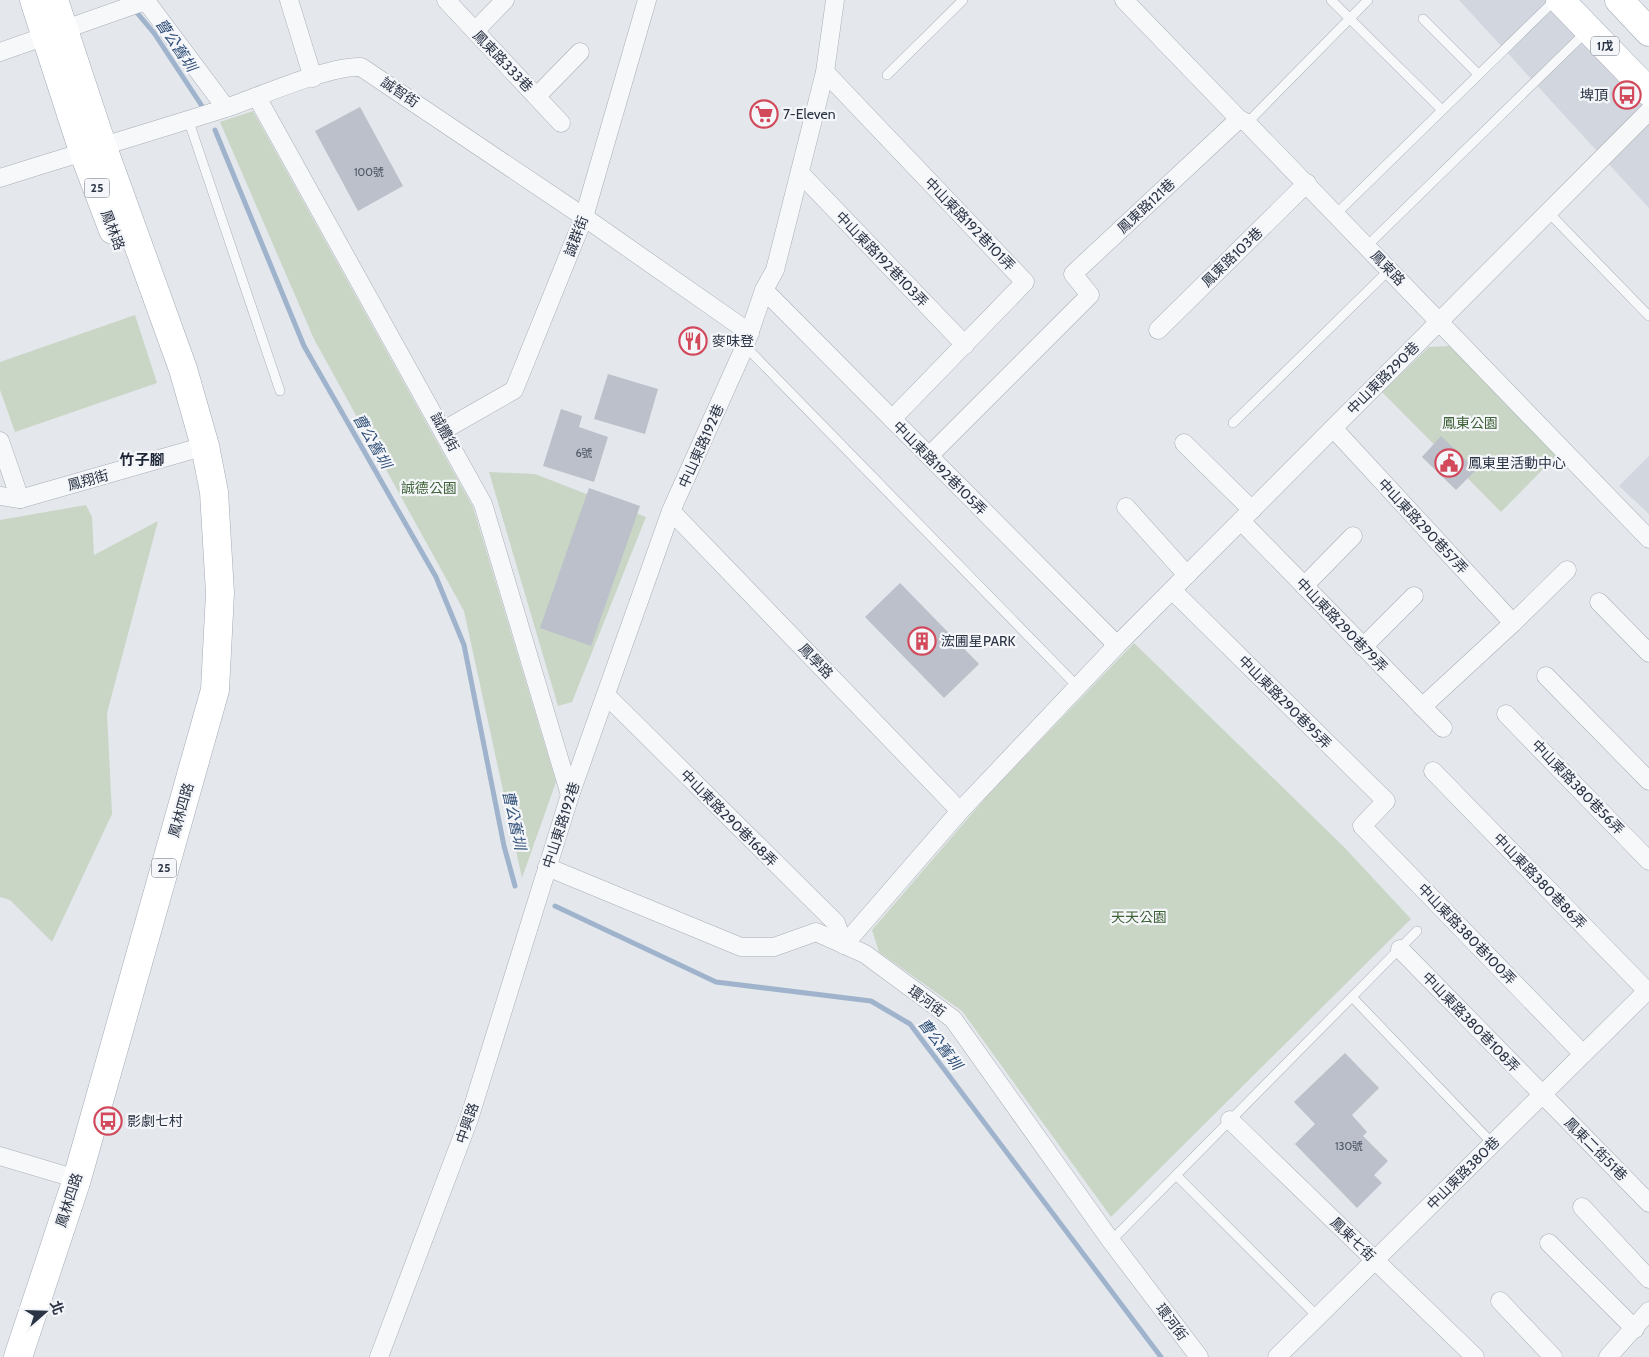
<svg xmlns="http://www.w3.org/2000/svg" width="1649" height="1357" viewBox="0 0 1649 1357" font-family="Cabin,'Noto Sans TC',sans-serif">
<rect width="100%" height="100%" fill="#e4e7ec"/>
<g fill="#d2d6de">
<path d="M1459,0h88l102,104v104z"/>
<path d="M1649,456v58l-30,-28z"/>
</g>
<g fill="#c9d6c5">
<path d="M253,111l220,396 83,275 -34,96 -58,-267 -150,-272 -94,-217z"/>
<path d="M135,315l22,68 -142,49 -15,-42v-28z"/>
<path d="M1450,346l108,108 -57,58 -119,-120 47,-45z"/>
<path d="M489,472l46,2 111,43 -74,185 -14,4z"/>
<path d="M86,505l6,12 2,38 64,-34 -51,192 5,101 -60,128 -42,-42 -10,-3v-377z"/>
<path d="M1134,643l210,204 67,72 -300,298 -149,-206 -83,-59 -7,-22 116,-135z"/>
</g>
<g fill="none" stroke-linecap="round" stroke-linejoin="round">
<g stroke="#9fb4cc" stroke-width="5">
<path d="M133,8l21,25 48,73"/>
<path d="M215,130l89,216 132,231 28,68 40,201 11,40"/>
<path d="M555,906l161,76 155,19 39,23 251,333"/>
</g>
</g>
<g fill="#bbc0ca">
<path d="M360,107l43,79 -45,25 -43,-80z"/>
<path d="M608,374l50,15 -13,45 -51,-15z"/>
<path d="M561,409l21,7 -3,11 29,10 -14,45 -51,-16z"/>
<path d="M1441,436l35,34 -20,20 -34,-33z"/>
<path d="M589,488l51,18 -49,140 -51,-18z"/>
<path d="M900,583l79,81 -35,34 -79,-81z"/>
<path d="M1345,1053l34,35 -27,27 15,17 -4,4 25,25 -14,14 8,8 -25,25 -62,-64 20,-20 -21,-22z"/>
</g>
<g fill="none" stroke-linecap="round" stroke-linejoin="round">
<g stroke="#a9aeb7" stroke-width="10">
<g id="service">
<path d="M1331,0l111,110"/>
<path d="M1423,19l55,55"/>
<path d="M887,75l76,-75"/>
<path d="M188,119l92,272"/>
<path d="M1247,123l121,-123"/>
<path d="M1548,212l101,104"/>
<path d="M1336,214l219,-214"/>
<path d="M1367,246l220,-215"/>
<path d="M745,346l333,341"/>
<path d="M1233,423l156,-153"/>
<path d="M1352,997l141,147"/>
<path d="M1176,1175l142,142"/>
<path d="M1111,1241l306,-310"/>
</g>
</g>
<g stroke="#a9aeb7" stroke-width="19">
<g id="minor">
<path d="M289,0l24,78"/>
<path d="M446,0l115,123"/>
<path d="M1124,0l115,119 8,4 402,416"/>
<path d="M146,1l80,107"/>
<path d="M475,31l30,-31"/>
<path d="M0,52l148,-52"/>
<path d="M825,72l200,210 -133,137"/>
<path d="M537,96l43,-44"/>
<path d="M257,97l226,407 87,291"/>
<path d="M800,173l165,172"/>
<path d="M0,178c75,-24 151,-46 226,-70 32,-11 104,-43 135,-41l223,150 166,116"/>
<path d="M764,290l353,355"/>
<path d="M1158,330l149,-147"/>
<path d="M1333,428l180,195"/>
<path d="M444,430l70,-40 70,-173 63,-217"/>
<path d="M0,441l20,58"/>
<path d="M1184,443l68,67"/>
<path d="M929,456l161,-161 -17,-21 166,-155"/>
<path d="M0,496l20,3 185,-53"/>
<path d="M1126,507l61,68"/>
<path d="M671,511l289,300"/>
<path d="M1241,521l202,207"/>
<path d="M1304,586l49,-50"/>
<path d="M1172,590l214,211 -24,25 221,228"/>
<path d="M1599,602l50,51"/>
<path d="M1363,647l51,-51"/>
<path d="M1546,676l103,105"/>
<path d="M606,695l230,228 8,22 116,-134 157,-166 532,-534"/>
<path d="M1422,707l91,-84 54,-53"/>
<path d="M1506,714l143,147"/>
<path d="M1433,771l216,222"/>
<path d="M547,867l194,80h33l42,-15 49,22 88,65 158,222 88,116"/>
<path d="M1400,949l249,254"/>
<path d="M1230,1120l245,237"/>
<path d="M0,1156l77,23"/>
<path d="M1582,1207l67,72"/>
<path d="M1549,1243l86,86"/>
<path d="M1500,1301l53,56"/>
<path d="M379,1357l90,-238 101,-324 101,-284 74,-165 19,-56 11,-20 50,-198 10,-72"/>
<path d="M1277,1357l372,-368"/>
<path d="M1608,1357l41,-46"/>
</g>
</g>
<g stroke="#a3abb8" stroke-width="29">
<g id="primary">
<path d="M34,0l49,151 30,79"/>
<path d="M1560,0l89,92"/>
<path d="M1619,0l30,32"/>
<path d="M18,1357l59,-178 138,-489 5,-97 -6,-101 -9,-46 -22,-77 -81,-224 -48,-145"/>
</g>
</g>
<use href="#service" stroke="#f7f8fa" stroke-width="9"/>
<use href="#minor" stroke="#f7f8fa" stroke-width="18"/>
<use href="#primary" stroke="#fff" stroke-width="28"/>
</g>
<defs>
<g id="bus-ring" transform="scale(1.4375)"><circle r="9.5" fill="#f4f6f9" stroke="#d1495b" stroke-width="1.5"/><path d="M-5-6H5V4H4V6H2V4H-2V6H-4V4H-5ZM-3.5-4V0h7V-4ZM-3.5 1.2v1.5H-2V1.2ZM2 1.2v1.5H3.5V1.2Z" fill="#d1495b"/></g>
<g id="supermarket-ring" transform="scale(1.4375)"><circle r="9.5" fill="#f4f6f9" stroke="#d1495b" stroke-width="1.5"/><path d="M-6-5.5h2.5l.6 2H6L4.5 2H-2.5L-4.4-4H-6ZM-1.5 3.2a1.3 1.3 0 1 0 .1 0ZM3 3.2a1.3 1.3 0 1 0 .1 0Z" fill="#d1495b"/></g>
<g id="restaurant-ring" transform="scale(1.4375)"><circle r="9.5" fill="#f4f6f9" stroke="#d1495b" stroke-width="1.5"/><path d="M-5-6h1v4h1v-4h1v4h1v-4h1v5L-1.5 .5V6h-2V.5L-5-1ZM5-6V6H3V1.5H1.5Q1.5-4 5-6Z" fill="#d1495b"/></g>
<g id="civic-ring" transform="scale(1.4375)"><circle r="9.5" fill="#f4f6f9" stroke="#d1495b" stroke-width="1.5"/><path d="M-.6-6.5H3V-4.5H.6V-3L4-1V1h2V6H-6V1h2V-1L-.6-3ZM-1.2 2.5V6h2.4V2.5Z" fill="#d1495b"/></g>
<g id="building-ring" transform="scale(1.4375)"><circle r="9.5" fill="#f4f6f9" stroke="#d1495b" stroke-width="1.5"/><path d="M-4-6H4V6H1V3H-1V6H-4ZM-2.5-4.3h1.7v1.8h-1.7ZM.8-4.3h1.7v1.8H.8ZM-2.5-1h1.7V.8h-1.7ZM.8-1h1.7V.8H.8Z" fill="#d1495b"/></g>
</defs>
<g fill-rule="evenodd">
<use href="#bus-ring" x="1627" y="95"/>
<use href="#supermarket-ring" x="764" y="114"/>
<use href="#restaurant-ring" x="693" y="341"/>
<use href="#civic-ring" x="1449" y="463"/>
<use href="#building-ring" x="922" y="641"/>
<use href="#bus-ring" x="108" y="1121"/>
</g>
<g text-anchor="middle" stroke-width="4.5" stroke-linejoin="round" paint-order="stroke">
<g font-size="11" fill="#4f5766">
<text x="369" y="176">100號</text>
<text x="584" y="457">6號</text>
<text x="1349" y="1150">130號</text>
</g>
<g fill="#f4f6f9" stroke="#676e7b" stroke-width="1">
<rect x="1591" y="36.5" width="28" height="19" rx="4"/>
<rect x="84.5" y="178.5" width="25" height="19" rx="4"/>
<rect x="151.5" y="858.5" width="25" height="19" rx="4"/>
</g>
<g font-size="12" font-weight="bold" fill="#2b3445">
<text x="1605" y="50">1戊</text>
<text x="97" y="192">25</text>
<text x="164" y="872">25</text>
</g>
<g font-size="14" fill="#2b3445" stroke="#f4f6f9">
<text transform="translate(503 61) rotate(46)" y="5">鳳東路333巷</text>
<text transform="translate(400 92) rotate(34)" y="5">誠智街</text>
<text transform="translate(1146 206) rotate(-43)" y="5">鳳東路121巷</text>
<text transform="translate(970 224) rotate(46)" y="5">中山東路192巷101弄</text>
<text transform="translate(113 230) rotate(69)" y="5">鳳林路</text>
<text transform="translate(576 236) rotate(-69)" y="5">誠群街</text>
<text transform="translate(1232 257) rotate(-44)" y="5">鳳東路103巷</text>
<text transform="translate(882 259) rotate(46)" y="5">中山東路192巷103弄</text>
<text transform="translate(1388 268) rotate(46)" y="5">鳳東路</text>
<text transform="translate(1383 378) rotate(-45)" y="5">中山東路290巷</text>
<text transform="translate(445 432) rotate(61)" y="5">誠體街</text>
<text transform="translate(701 446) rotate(-66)" y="5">中山東路192巷</text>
<text transform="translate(940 468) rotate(45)" y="5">中山東路192巷105弄</text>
<text transform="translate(88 480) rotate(-15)" y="5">鳳翔街</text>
<text transform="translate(1423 526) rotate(47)" y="5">中山東路290巷57弄</text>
<text transform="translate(1342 625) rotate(46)" y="5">中山東路290巷79弄</text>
<text transform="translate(816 661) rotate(46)" y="5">鳳學路</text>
<text transform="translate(1285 702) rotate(45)" y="5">中山東路290巷95弄</text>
<text transform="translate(1578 787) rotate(46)" y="5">中山東路380巷56弄</text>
<text transform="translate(181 810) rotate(-74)" y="5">鳳林四路</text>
<text transform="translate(729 818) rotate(45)" y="5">中山東路290巷168弄</text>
<text transform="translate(561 825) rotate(-72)" y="5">中山東路192巷</text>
<text transform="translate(1540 881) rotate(46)" y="5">中山東路380巷86弄</text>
<text transform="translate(1467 934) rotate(46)" y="5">中山東路380巷100弄</text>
<text transform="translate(927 1001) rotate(36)" y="5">環河街</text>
<text transform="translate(1471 1022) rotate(46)" y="5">中山東路380巷108弄</text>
<text transform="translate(467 1123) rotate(-71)" y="5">中興路</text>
<text transform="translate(1596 1149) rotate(45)" y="5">鳳東二街51巷</text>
<text transform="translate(1463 1173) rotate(-45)" y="5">中山東路380巷</text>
<text transform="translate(69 1200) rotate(-72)" y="5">鳳林四路</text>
<text transform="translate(1353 1239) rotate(44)" y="5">鳳東七街</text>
<text transform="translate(1172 1322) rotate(53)" y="5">環河街</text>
</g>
<g font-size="14" fill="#2b3445" stroke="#f4f6f9" text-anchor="start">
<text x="1608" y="100" text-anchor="end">埤頂</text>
<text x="783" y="119">7-Eleven</text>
<text x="712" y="346">麥味登</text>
<text x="1468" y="468">鳳東里活動中心</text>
<text x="941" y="646">浤圃星PARK</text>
<text x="127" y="1126">影劇七村</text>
</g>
<g font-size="14" fill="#3f6138" stroke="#f4f6f9">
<text x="1470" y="428">鳳東公園</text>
<text x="429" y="493">誠德公園</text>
<text x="1139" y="922">天天公園</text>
</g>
<g font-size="15" font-style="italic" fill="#34527a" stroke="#f4f6f9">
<text transform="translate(176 45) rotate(56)" y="5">曹公舊圳</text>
<text transform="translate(372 441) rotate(60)" y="5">曹公舊圳</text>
<text transform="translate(514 820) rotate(78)" y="5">曹公舊圳</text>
<text transform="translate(940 1044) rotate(52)" y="5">曹公舊圳</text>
</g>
<g font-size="15" font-weight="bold" fill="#1d2536" stroke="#f4f6f9">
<text x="142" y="465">竹子腳</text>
</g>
</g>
<g transform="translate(45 1312) rotate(70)" stroke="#f4f6f9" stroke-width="4" paint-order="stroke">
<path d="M0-4L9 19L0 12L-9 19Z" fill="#2b3445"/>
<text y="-8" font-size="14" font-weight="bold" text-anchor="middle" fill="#2b3445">北</text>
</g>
</svg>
